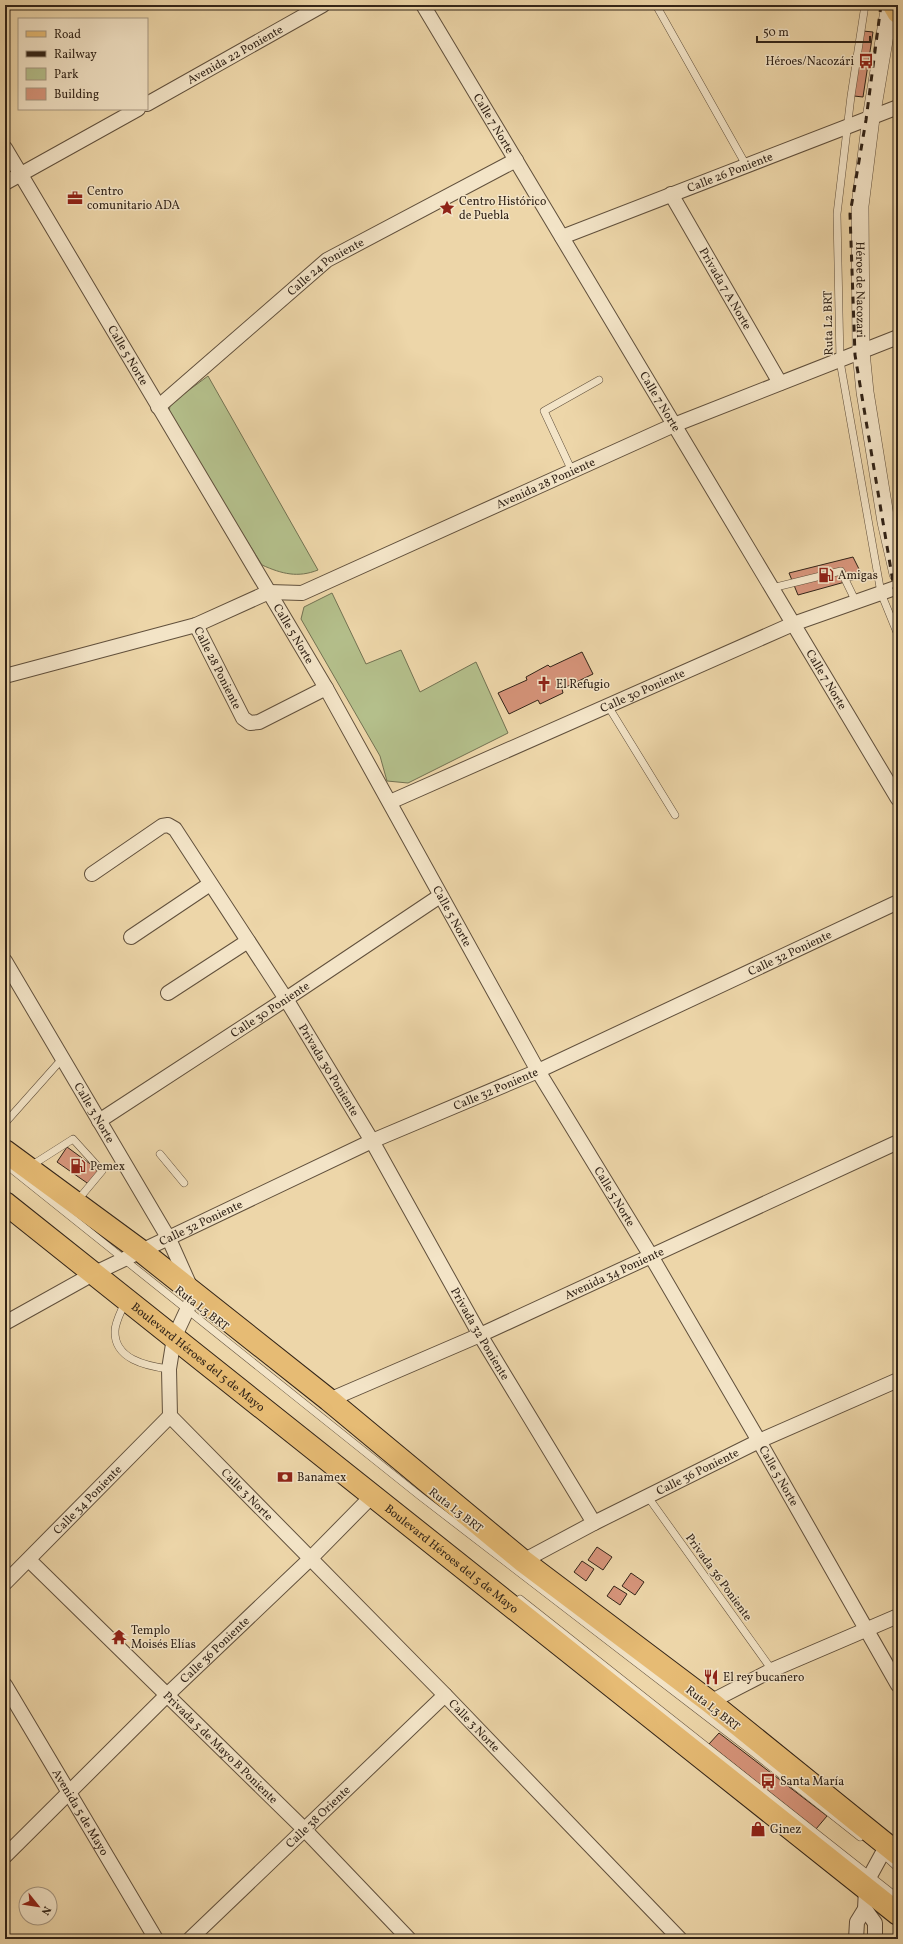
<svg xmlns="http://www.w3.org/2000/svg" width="903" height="1944" viewBox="0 0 903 1944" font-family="Vollkorn,serif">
<rect width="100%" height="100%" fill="#edd6a9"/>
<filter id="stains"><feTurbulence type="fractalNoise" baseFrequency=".005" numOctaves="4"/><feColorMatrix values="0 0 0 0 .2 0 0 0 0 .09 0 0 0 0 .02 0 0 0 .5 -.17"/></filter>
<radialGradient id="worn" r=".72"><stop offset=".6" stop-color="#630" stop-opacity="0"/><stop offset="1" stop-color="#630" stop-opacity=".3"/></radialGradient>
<g fill="#b4bf8b" stroke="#737252">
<path d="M208,376l110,194c-20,8 -36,4 -56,-5l-93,-149 1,-12z"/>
<path d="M332,593l34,71 35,-14 19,42 56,-30 32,71 -100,50 -21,-2 -7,-25 -79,-137 3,-12z"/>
</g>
<g fill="#d6947a" stroke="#322418">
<path d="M863,31l10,1 -10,65 -9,-1z"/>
<path d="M853,557l10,20 -65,18 -9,-22z"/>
<path d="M582,652l11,22 -31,15 1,4 -23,11 -2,-4 -29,14 -11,-21 29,-13 -1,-3 22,-12 2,2z"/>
<path d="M67,1147l33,24 -10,14 -33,-23z"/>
<path d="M597,1547l15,10 -9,13 -15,-10z"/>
<path d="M582,1561l12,8 -8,12 -12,-9z"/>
<path d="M631,1573l13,9 -9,13 -13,-9z"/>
<path d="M614,1586l13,8 -7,11 -13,-9z"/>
<path d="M719,1733l108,83 -11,13 -107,-85z"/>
</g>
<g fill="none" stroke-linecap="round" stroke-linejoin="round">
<g stroke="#61503c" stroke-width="8">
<g id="service">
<path d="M656,5l90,160"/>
<path d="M865,5l-14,91 -14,118 3,147 41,232 17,42"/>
<path d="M572,471l-28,-60 55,-31"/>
<path d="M772,588l69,-17 15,31"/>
<path d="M608,706l67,109"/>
<path d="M5,1123l57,-64"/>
<path d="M160,1154l24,29"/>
<path d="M5,1164l415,332 330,254 110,87"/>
<path d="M29,1167l44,-28 29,32 -25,30"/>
<path d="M125,1302c-3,8 -10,20 -10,29 -1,28 31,35 54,38"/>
<path d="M648,1497l124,173"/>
<path d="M520,1599l378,299"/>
<path d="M886,1857l12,11"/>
</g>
</g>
<g stroke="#61503c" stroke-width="16">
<g id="minor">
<path id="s1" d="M423,5l475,794"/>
<path id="s2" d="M147,104l176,-99"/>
<path id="s3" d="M5,148l321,540 212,383 113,185 108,185 139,244"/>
<path d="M5,183l133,-74"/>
<path id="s4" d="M671,194l109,189"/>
<path id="s5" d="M562,237l336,-130"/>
<path id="s6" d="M158,407l169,-147 189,-100"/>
<path id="s7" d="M196,625l47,93 7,5 9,-1 67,-34"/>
<path id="s8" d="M5,676l191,-51 73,-33 33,1 372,-168 224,-88"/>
<path id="s9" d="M390,802l403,-178 105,-37"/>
<path id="s10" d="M92,874l70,-48 6,-1 7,4 111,170 86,142 108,194 114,188"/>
<path d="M131,937l79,-53"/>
<path id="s11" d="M5,961l164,278 25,56 -20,43 -5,31 1,47 275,279 235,244"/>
<path d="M168,993l80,-52"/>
<path id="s12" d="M99,1121l187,-122 154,-103"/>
<path id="s13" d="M5,1323l88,-49 279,-133 166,-70 360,-169"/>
<path id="s14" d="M329,1400l151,-65 418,-193"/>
<path id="s15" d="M29,1560l275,269 105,110"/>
<path id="s16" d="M523,1561l71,-38 165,-82 139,-61"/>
<path id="s17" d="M5,1583l165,-167"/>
<path id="s18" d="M5,1685l151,254"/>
<path d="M710,1702l62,-32 126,-54"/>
<path id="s19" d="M5,1856l162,-161 143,-136 63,-64"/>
<path d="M865,1909l10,14v16"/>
<path id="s20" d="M190,1939l255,-244"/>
<path d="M856,1939l1,-17 8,-13 1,-20 4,-13 12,-22 6,-7 8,-3"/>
</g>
</g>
<g stroke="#61503c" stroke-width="18">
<g id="tertiary">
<path id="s21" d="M890,5l-19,113 -11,88 1,146 4,40 21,130 12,52"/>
</g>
</g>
<g stroke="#322418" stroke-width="24">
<g id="primary">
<path d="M894,5l4,7"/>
<path d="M5,1151l136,100 188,149 194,161 187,141 188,152"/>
<path id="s22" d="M5,1203l893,711"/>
</g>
</g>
<use href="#service" stroke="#f3e4c7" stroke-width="7"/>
<use href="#minor" stroke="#f3e4c7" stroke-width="14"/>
<use href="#tertiary" stroke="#f3e4c7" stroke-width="17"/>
<use href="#primary" stroke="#e6bb74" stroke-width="22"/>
<path stroke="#322418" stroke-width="3" stroke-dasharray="7 7" stroke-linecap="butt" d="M881,5l-15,115 -16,94 5,141 39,233 4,11"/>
</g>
<defs>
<g id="bus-bare" transform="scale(1.2)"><path d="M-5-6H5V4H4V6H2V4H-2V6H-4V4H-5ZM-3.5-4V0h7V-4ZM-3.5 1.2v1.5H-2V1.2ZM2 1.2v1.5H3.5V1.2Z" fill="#8f2418" stroke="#f3e4c7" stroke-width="2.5" paint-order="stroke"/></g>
<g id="office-bare" transform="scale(1.2)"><path d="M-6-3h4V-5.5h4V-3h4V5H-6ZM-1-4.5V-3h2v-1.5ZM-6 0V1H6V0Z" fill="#8f2418" stroke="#f3e4c7" stroke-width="2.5" paint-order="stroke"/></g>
<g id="sight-bare" transform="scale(1.2)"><path d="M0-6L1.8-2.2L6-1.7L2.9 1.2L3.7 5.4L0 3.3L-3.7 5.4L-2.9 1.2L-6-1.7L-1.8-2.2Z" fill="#8f2418" stroke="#f3e4c7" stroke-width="2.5" paint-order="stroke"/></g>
<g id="fuel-bare" transform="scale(1.2)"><path d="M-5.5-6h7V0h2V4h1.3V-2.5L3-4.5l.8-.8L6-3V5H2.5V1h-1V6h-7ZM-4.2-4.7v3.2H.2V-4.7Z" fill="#8f2418" stroke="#f3e4c7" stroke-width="2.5" paint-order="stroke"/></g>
<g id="church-bare" transform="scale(1.2)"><path d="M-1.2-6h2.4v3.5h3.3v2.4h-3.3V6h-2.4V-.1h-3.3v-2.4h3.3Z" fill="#8f2418" stroke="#f3e4c7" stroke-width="2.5" paint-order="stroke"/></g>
<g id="bank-bare" transform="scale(1.2)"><path d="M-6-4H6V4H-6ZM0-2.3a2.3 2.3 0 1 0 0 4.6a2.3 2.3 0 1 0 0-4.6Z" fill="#8f2418" stroke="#f3e4c7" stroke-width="2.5" paint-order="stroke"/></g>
<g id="temple-bare" transform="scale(1.2)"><path d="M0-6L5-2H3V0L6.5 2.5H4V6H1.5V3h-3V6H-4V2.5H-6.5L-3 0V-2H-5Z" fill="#8f2418" stroke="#f3e4c7" stroke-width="2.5" paint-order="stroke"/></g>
<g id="restaurant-bare" transform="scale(1.2)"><path d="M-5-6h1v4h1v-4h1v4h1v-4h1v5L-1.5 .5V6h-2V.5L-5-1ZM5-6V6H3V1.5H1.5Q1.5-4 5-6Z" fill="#8f2418" stroke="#f3e4c7" stroke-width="2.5" paint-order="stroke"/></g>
<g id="shop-bare" transform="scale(1.2)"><path d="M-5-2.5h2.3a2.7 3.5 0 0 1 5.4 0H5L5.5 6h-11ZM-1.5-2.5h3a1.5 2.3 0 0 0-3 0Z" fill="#8f2418" stroke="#f3e4c7" stroke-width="2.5" paint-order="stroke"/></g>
</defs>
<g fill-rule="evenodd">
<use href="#bus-bare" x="866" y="61"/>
<use href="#office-bare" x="75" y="198"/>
<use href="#sight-bare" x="447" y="208"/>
<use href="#fuel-bare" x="826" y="575"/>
<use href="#church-bare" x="544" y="684"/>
<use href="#fuel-bare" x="78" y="1166"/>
<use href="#bank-bare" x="285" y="1477"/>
<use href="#temple-bare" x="119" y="1637"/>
<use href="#restaurant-bare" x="711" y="1677"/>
<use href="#bus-bare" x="768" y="1781"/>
<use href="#shop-bare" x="758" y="1829"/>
</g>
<g text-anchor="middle" stroke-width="3" stroke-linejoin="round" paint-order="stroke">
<g font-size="12" fill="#322418" stroke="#f3e4c7">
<text dy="4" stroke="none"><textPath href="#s2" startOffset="101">Avenida 22 Poniente</textPath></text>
<text dy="4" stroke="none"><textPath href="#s1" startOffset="138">Calle 7 Norte</textPath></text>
<text dy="4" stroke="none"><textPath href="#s5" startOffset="180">Calle 26 Poniente</textPath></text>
<text dy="4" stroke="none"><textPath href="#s6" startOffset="219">Calle 24 Poniente</textPath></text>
<text dy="4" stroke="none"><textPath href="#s4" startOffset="109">Privada 7 A Norte</textPath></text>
<text dy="4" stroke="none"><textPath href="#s21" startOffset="287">Héroe de Nacozari</textPath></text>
<text transform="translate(828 323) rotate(-91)" y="4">Ruta L2 BRT</text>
<text dy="4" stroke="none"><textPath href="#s3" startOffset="241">Calle 5 Norte</textPath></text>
<text dy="4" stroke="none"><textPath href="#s1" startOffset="462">Calle 7 Norte</textPath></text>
<text dy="4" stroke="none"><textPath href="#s8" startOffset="578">Avenida 28 Poniente</textPath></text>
<text dy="4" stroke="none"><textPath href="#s3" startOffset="565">Calle 5 Norte</textPath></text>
<text dy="4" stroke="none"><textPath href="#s7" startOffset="48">Calle 28 Poniente</textPath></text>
<text dy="4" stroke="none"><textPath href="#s1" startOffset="786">Calle 7 Norte</textPath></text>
<text dy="4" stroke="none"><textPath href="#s9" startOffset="276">Calle 30 Poniente</textPath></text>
<text dy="4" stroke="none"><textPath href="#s3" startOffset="889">Calle 5 Norte</textPath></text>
<text dy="4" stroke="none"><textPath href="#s13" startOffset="868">Calle 32 Poniente</textPath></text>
<text dy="4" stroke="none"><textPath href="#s12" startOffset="204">Calle 30 Poniente</textPath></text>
<text dy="4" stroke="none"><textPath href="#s10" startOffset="385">Privada 30 Poniente</textPath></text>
<text dy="4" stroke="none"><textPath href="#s13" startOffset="544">Calle 32 Poniente</textPath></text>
<text dy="4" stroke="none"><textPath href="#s11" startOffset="176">Calle 3 Norte</textPath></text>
<text dy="4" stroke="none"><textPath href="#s3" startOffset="1213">Calle 5 Norte</textPath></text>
<text dy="4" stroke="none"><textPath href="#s13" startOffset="220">Calle 32 Poniente</textPath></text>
<text dy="4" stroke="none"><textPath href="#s14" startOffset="312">Avenida 34 Poniente</textPath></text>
<text transform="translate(202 1308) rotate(38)" y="4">Ruta L3 BRT</text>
<text dy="4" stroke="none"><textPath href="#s10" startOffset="689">Privada 32 Poniente</textPath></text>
<text dy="4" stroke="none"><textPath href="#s22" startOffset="247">Boulevard Héroes del 5 de Mayo</textPath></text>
<text dy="4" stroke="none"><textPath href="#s16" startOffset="196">Calle 36 Poniente</textPath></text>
<text dy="4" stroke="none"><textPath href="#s3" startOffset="1537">Calle 5 Norte</textPath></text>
<text dy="4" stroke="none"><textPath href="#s11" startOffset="620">Calle 3 Norte</textPath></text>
<text dy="4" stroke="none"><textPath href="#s17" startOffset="117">Calle 34 Poniente</textPath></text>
<text transform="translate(456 1510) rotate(38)" y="4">Ruta L3 BRT</text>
<text dy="4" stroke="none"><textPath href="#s22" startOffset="571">Boulevard Héroes del 5 de Mayo</textPath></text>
<text transform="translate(719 1577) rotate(54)" y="4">Privada 36 Poniente</text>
<text dy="4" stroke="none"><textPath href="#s19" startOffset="294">Calle 36 Poniente</textPath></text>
<text transform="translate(713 1708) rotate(38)" y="4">Ruta L3 BRT</text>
<text dy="4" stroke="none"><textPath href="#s11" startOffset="944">Calle 3 Norte</textPath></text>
<text dy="4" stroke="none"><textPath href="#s15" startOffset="268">Privada 5 de Mayo B Poniente</textPath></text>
<text dy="4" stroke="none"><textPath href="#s18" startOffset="148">Avenida 5 de Mayo</textPath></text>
<text dy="4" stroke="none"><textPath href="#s20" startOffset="177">Calle 38 Oriente</textPath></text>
</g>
<g font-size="12" fill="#322418" stroke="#f3e4c7" text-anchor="start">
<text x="854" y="65" text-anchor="end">Héroes/Nacozári</text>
<text x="87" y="195">Centro<tspan x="87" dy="14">comunitario ADA</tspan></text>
<text x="459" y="205">Centro Histórico<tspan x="459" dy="14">de Puebla</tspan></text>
<text x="838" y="579">Amigas</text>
<text x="556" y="688">El Refugio</text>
<text x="90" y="1170">Pemex</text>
<text x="297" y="1481">Banamex</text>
<text x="131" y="1634">Templo<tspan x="131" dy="14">Moisés Elías</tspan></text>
<text x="723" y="1681">El rey bucanero</text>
<text x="780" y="1785">Santa María</text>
<text x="770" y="1833">Ginez</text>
</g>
</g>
<rect width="903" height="1944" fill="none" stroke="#edd6a9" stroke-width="20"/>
<rect x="6" y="6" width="891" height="1932" fill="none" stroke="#322418" stroke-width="2"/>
<rect x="10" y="10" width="883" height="1924" fill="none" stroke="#322418"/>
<rect x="18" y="18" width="130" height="92" fill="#f3e4c7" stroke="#a69781"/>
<rect x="26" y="31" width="20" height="6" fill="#e6bb74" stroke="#a69781"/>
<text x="54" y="38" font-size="12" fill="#322418">Road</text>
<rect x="26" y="51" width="20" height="6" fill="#322418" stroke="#a69781"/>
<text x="54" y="58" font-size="12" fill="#322418">Railway</text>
<rect x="26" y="68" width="20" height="12" fill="#b4bf8b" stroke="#a69781"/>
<text x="54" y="78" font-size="12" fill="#322418">Park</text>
<rect x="26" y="88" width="20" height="12" fill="#d6947a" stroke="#a69781"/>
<text x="54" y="98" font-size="12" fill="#322418">Building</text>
<g transform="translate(38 1906) rotate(120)"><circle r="19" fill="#f3e4c7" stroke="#a69781"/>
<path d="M0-3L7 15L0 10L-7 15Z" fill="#8f2418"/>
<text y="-6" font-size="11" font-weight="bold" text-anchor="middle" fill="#322418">N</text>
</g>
<path d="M757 36v6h113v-6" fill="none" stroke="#322418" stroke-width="2"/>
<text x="763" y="36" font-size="12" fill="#322418" stroke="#f3e4c7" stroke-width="3" paint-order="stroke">50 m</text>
<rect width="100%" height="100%" filter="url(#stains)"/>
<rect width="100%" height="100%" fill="url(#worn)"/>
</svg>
